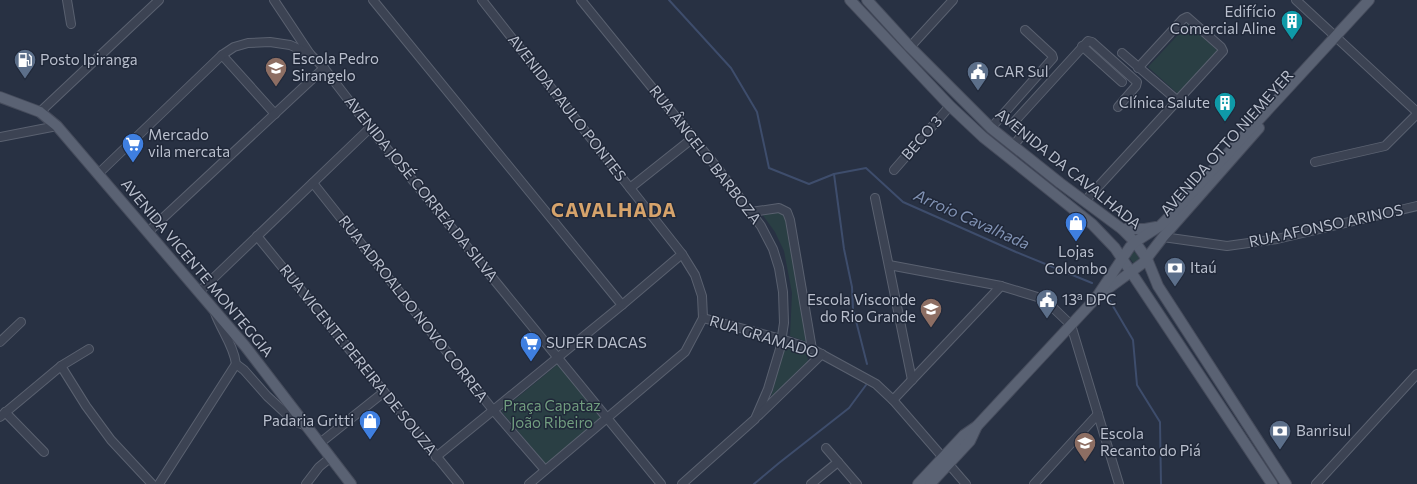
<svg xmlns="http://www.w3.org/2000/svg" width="1417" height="484" viewBox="0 0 1417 484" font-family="Commissioner,sans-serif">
<rect width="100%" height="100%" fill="#283143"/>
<g fill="#2a3f44">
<path d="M1188,24l30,27 -40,43 -30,-27z"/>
<path d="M776,211l7,3 3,6 21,122 -17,-6 2,-43 -8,-42 -9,-19 -13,-18z"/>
<path d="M1134,251l6,8 -6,5 -5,-7z"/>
<path d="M785,346l22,7 1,8 -37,36z"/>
<path d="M558,364l45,55 -56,47 -46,-55z"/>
</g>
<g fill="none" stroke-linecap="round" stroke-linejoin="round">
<g stroke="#3e4d6c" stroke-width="2">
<path d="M669,0l62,68 26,44 12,56 40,16 25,-10 32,-6 37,34 113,50 76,31"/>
<path d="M834,174l10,75 8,38 1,22 14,55"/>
<path d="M1110,301l23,39 4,45 23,37 1,62"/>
<path d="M754,484l25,-21 70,-55 17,-23"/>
</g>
<g stroke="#5a6170" stroke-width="10">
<g id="minor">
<path d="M67,0l4,24"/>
<path d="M274,0l36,54"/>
<path d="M373,0l249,305"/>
<path d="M482,0l200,254 13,21 7,21 1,22 -18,34 -156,132"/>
<path d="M581,0l138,170 42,56 12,23 6,19 4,24 1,31 -4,26 -12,40 -13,30 -73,65"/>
<path d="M1296,0l121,112"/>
<path d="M1082,46l40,36"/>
<path d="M910,47l43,-47"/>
<path d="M1122,53l56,48"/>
<path d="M222,55l53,59"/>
<path d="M40,112l119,-112"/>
<path d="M991,128l62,-70 -1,-3 -27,-25"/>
<path d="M0,137l57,-11"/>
<path d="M1013,146l9,-11 -2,-4 -6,-6 1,-4 73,-80 4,1 45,40 -1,4 -18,21"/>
<path d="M1315,162l70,-16 32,-32"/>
<path d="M894,170l56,-64"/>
<path d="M98,174l124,-119 12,-8 14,-4 22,-1 20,3 20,9 14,14 46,60 291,356"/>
<path d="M313,183l180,227 52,60"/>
<path d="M630,188l63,-50"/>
<path d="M875,198l37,182"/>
<path d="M1085,201l138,-150 -2,-4 -34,-30 -4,2 -45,49"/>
<path d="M751,212l28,-4 8,4 3,8 22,129"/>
<path d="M148,232l176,-164"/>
<path d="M257,236l202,248"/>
<path d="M1163,237l64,9 50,-7 140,-33"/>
<path d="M889,265l112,21 43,13 27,26 48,159"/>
<path d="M199,292l171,-164"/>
<path d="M215,313c6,17 19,33 21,51l8,6 23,26 27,25 13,5"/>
<path d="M703,318l78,21 31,10 64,35 17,16 73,84"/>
<path d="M0,342l21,-20"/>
<path d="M61,366l25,40 25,34 41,44"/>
<path d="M893,400l108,-114"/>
<path d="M5,412l39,40"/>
<path d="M758,416l64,-62"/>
<path d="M0,417l61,-51 28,-17"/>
<path d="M320,443l64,-51"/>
<path d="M826,448l31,36"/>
<path d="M436,457l186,-152 60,-51"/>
<path d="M159,484l77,-120"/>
<path d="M306,484l13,-17 11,-9"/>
<path d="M811,484l27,-22"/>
<path d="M1034,484l64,-70"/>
<path d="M1316,484l101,-110"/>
</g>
</g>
<g stroke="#464c5c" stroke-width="12">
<g id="major">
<path d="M850,0l100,106 33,31 109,87 23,24 157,236"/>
<path d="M867,0l43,47 81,81 69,55 62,46 13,13 12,17 11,27 128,198"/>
<path d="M0,97l40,15 17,14 188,220 106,138"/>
<path d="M1122,229h23l11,-2"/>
<path d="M1102,293l41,-30 20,-26 96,-109"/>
<path d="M918,484l46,-49 13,-9 119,-128 34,-51 5,-5 25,-16 11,-11 198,-215"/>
<path d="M930,484l40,-43 7,-15"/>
</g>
</g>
<use href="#minor" stroke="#3c4353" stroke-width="8"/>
<use href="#major" stroke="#5a6273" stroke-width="10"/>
</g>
<defs>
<g id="building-pin" transform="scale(1.15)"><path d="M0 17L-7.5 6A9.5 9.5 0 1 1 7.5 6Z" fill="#0f9aa8" stroke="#202839"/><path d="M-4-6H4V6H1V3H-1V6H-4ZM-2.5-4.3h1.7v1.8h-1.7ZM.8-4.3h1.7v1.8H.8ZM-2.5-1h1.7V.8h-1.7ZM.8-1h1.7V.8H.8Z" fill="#fff"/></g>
<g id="fuel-pin" transform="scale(1.15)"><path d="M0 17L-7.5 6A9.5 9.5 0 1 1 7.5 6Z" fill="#5c6f8a" stroke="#202839"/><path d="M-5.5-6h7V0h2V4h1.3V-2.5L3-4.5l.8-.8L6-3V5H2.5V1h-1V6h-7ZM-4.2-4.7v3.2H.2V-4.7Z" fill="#fff"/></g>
<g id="school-pin" transform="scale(1.15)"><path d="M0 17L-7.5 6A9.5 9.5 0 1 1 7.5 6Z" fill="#8d6e63" stroke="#202839"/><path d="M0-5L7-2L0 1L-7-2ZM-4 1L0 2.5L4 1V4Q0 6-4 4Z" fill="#fff"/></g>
<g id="civic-pin" transform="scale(1.15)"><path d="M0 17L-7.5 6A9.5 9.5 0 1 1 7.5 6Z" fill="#5c6f8a" stroke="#202839"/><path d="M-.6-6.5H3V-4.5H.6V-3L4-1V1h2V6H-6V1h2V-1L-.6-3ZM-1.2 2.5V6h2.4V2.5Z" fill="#fff"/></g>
<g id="supermarket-pin" transform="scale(1.15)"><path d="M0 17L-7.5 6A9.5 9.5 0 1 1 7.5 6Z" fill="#3f7fe0" stroke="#202839"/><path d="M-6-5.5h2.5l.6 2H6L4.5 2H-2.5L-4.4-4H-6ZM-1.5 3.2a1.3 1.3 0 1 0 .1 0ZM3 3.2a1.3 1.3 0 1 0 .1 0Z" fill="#fff"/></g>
<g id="shop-pin" transform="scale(1.15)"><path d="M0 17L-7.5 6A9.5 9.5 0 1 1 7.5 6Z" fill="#3f7fe0" stroke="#202839"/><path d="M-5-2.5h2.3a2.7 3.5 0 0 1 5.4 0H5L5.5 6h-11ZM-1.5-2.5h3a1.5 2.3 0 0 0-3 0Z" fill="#fff"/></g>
<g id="bank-pin" transform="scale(1.15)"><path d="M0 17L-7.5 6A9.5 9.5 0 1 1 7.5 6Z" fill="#5c6f8a" stroke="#202839"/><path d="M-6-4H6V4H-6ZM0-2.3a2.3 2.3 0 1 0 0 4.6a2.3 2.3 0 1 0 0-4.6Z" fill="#fff"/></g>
</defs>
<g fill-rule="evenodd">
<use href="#building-pin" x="1292" y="21"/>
<use href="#fuel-pin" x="25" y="60"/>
<use href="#school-pin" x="276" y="68"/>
<use href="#civic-pin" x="978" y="72"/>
<use href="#building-pin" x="1225" y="103"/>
<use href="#supermarket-pin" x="133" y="144"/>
<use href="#shop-pin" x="1076" y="223"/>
<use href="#bank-pin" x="1175" y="268"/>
<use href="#civic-pin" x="1047" y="300"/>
<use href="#school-pin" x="931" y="309"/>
<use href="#supermarket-pin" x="531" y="343"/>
<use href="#shop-pin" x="370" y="421"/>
<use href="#bank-pin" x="1280" y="431"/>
<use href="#school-pin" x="1085" y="443"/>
</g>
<g text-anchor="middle" stroke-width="3" stroke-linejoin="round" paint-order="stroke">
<g font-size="15" fill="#b9bfcd" stroke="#202839" text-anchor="start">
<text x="1276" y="17" text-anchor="end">Edifício<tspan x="1276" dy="17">Comercial Aline</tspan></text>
<text x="292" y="64">Escola Pedro<tspan x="292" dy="17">Sirangelo</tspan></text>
<text x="40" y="65">Posto Ipiranga</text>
<text x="994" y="77">CAR Sul</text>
<text x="1210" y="108" text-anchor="end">Clínica Salute</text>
<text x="148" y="140">Mercado<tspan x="148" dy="17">vila mercata</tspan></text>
<text x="1076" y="257" text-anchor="middle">Lojas<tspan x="1076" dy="17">Colombo</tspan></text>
<text x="1190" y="273">Itaú</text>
<text x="916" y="305" text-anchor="end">Escola Visconde<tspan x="916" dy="17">do Rio Grande</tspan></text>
<text x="1062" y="305">13ª DPC</text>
<text x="546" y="348">SUPER DACAS</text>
<text x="354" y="426" text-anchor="end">Padaria Gritti</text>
<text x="1296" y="436">Banrisul</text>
<text x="1100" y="439">Escola<tspan x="1100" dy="17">Recanto do Piá</tspan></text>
</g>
<g font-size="15" fill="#b9bfcd" stroke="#202839">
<text transform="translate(567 108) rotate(52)" y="5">AVENIDA PAULO PONTES</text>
<text transform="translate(922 138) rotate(-49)" y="5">BECO 3</text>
<text transform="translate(1227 143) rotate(-48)" y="5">AVENIDA OTTO NIEMEYER</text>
<text transform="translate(705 155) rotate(52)" y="5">RUA ÂNGELO BARBOZA</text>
<text transform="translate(1068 169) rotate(39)" y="5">AVENIDA DA CAVALHADA</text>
<text transform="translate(421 189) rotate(51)" y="5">AVENIDA JOSÉ CORREA DA SILVA</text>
<text transform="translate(1326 226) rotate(-12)" y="5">RUA AFONSO ARINOS</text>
<text transform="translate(197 268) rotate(50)" y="5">AVENIDA VICENTE MONTEGGIA</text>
<text transform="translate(413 309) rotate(52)" y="5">RUA ADROALDO NOVO CORREA</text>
<text transform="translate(764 337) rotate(17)" y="5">RUA GRAMADO</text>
<text transform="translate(358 360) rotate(51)" y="5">RUA VICENTE PEREIRA DE SOUZA</text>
</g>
<g font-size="15" fill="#719d7f" stroke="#202839">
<text x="552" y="411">Praça Capataz<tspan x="552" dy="17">João Ribeiro</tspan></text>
</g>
<g font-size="16" font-style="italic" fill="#8192b3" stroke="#202839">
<text transform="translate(972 219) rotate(24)" y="6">Arroio Cavalhada</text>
</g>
<g font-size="19" font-weight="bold" letter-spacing="1" fill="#d6a36b" stroke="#202839">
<text x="614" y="217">CAVALHADA</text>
</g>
</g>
</svg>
